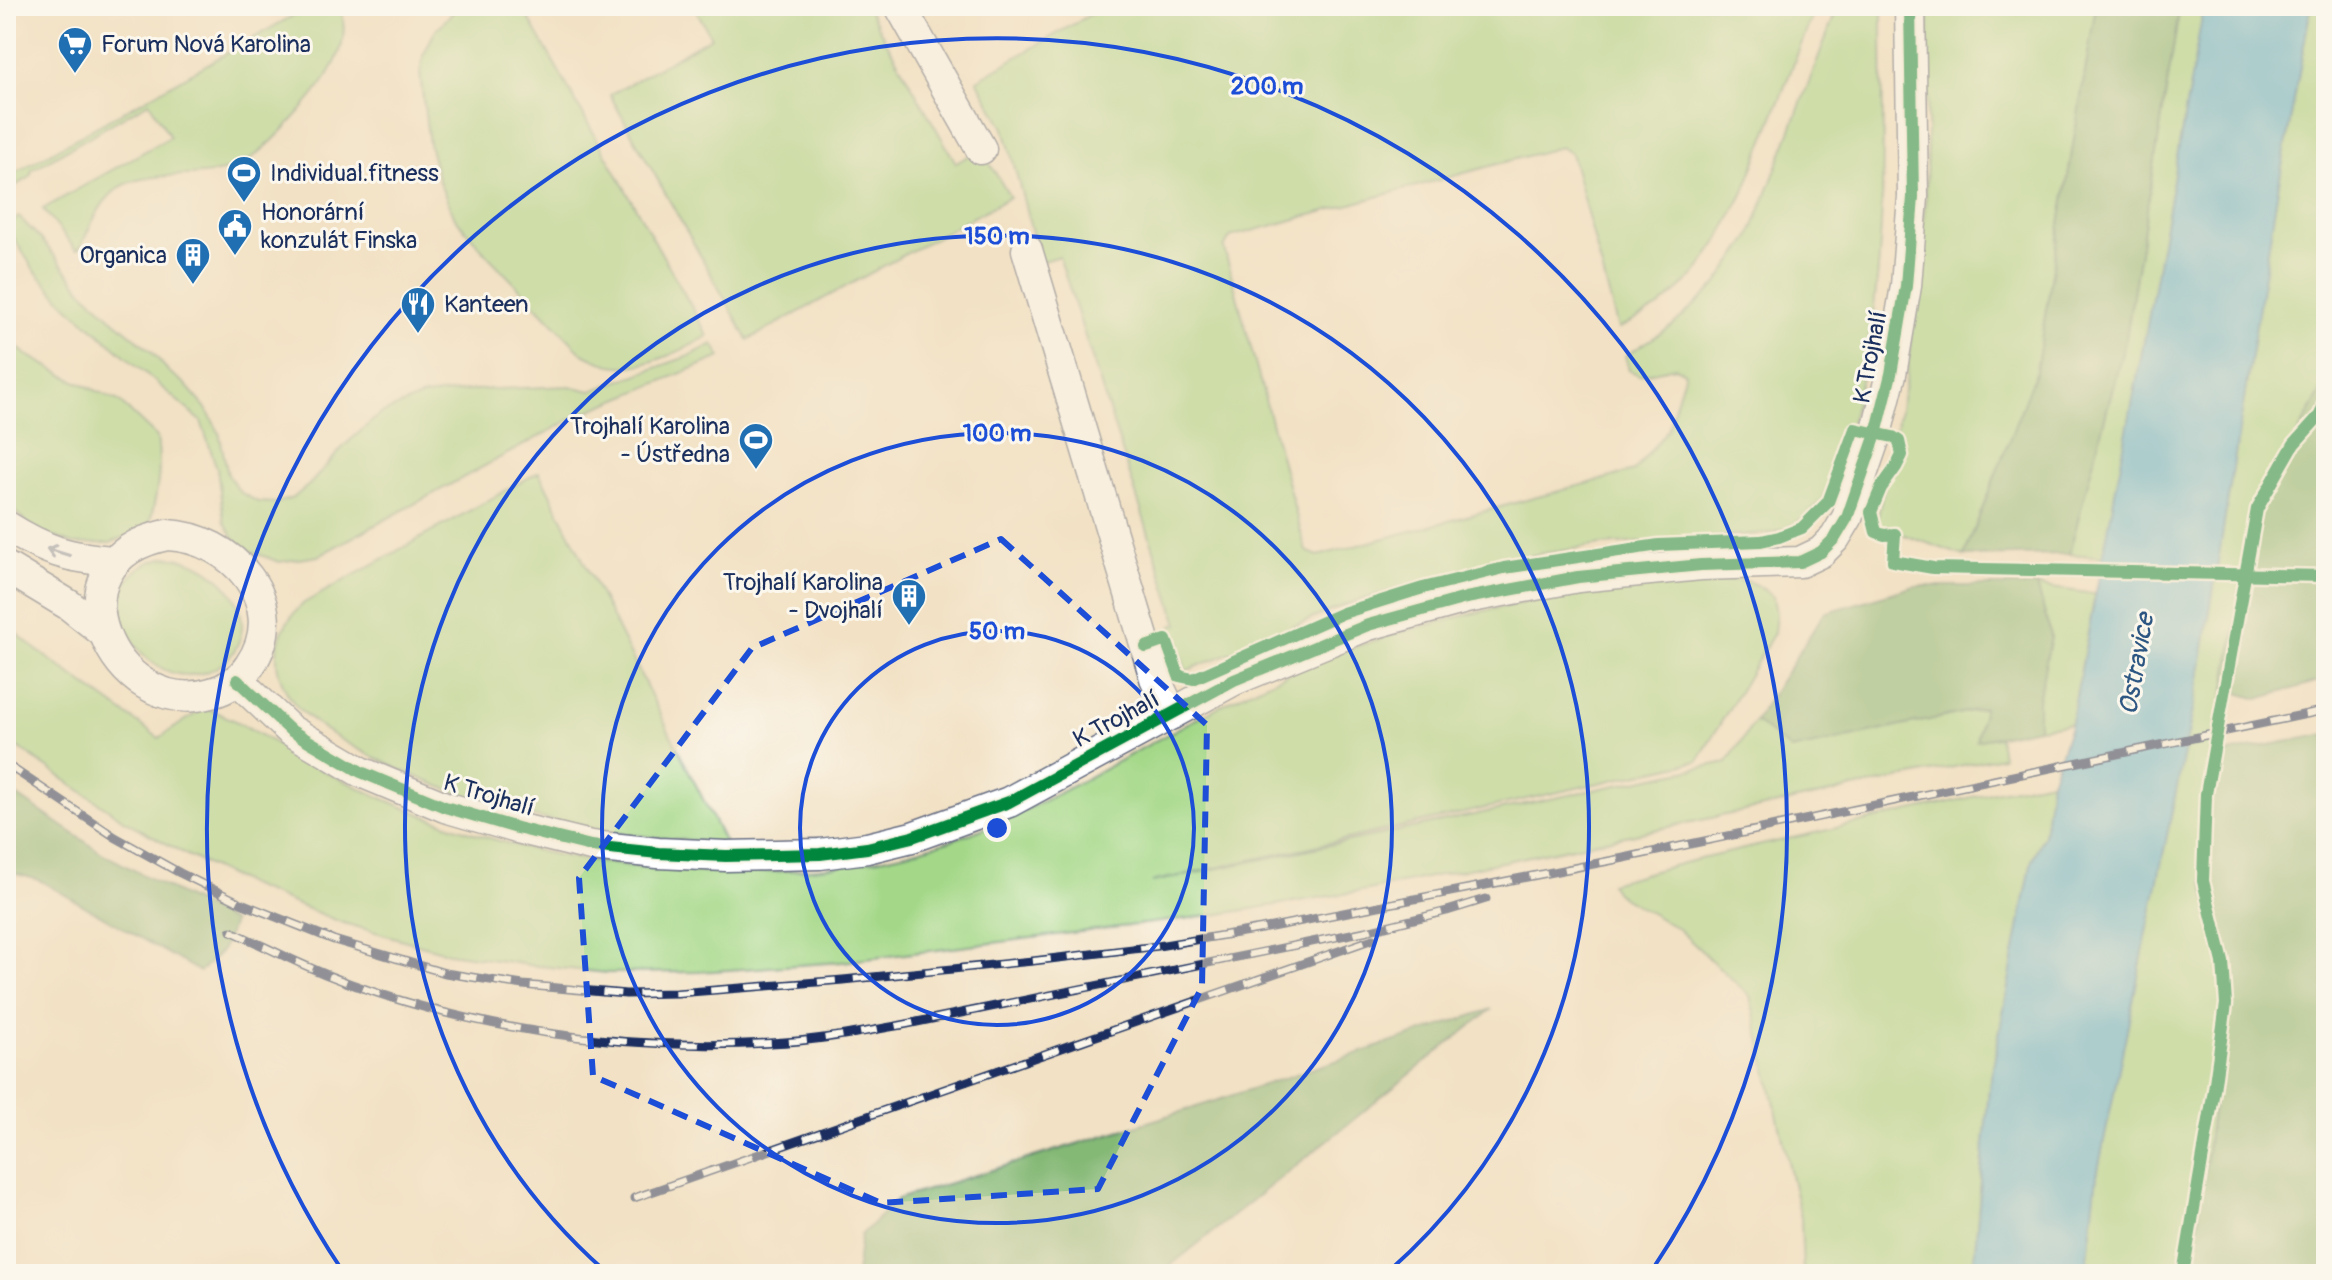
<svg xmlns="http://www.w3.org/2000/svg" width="2332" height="1280" viewBox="0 0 2332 1280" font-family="Pangolin,sans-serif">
<rect width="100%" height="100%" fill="#fbf7ec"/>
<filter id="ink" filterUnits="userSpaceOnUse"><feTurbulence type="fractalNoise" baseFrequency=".0125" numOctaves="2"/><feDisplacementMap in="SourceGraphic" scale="16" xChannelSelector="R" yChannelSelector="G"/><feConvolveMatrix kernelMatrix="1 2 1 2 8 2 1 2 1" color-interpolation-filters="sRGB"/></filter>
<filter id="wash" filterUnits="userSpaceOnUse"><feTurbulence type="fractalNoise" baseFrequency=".006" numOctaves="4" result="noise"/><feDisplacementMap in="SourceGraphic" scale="32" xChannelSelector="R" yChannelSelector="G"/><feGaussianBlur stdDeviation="1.8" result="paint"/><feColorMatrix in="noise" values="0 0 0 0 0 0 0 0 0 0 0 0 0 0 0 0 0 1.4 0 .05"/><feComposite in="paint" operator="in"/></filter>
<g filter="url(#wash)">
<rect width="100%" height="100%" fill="#f2e1c4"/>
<g fill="#a4d888" stroke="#608473" stroke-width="2">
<path d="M310,6l31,1c4,16 4,31 -2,47 -12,32 -70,98 -101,112 -34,16 -89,2 -119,22 -20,13 -29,40 -39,60l-4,2 -33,-41 127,-72 -21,-35 -117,68 -2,7 -24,14v-13z"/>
<path d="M465,6h57l186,330c-22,13 -63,33 -89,30 -14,-1 -24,-6 -36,-12l-95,-98 -33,-38 -16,-36 -10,-38 -9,-69 3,-19 12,-25 17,-18z"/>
<path d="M694,6h172l90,157 25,-14 29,48 -262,143 -138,-245 101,-58z"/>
<path d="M1105,6h711l-73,188 -26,49 -22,32 -36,32 -41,22 -47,-176 -11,-6 -330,90 -6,11 82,303 12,5 316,-85 34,-42 17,-57 -10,-5 -36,8 -10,-5 -4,-14 47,-30 43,-40 35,-49 88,-231h44c0,152 10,297 -40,443 -6,15 -13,44 -24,56 -13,15 -28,22 -46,28l-170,12 -64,9 -76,16 -112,33 -164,68 -14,-45 6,-2 -119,-368 -19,6 -36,-134 -27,-48z"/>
<path d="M1929,6h167l-60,365 -72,185 -88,-31 31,-150 19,-179z"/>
<path d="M2180,6h24l-57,320 -43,231 -35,-3 57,-217z"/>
<path d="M2311,6h15v376l-69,127 -51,285 -3,87 20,81 3,42 -35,270h-105l11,-99 101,-490 79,-491z"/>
<path d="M19,217l22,22 42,52 26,25 42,35 18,21 15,11 21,24 14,25 9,43 12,17 18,10 18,1 17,-5 17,-14 35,-39 35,-31 43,-18 53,-6 94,-4 21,5 98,-35 24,-12 8,13 -140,57 -263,142 -39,6 -29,-11 -15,-11 -11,-19 -7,-52 -16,-48 -135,-116 -32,-35 -24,-38 -4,3v-10z"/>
<path d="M6,336l19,18 46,25 48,22 38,36c5,35 0,56 -8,90l-39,16 -36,1 -38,-14 -30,-26z"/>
<path d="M539,472l186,371c-55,-4 -110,-8 -164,-20 -59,-13 -118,-33 -173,-59 -29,-14 -59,-28 -83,-50 -13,-10 -21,-25 -26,-40 -7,-28 4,-52 25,-71z"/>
<path d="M168,557c45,2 95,51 65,96 -7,9 -18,17 -30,20 -69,19 -124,-101 -35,-116z"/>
<path d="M1714,579c27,1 38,-1 59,18l3,17 -2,19 -76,128 -546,121 575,-120 28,-41 36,29 194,-42 -9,32 23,-3 3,20 -634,133 -153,25 -373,47 -144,10 -90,1 -79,-8 -80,-12 -109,-31 -91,-37 -60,-29 -64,-35 -119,-82v-115l29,25 124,89 45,-30c41,13 75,40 114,60 79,40 168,75 256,90 148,25 303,21 441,-43 106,-50 204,-117 315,-159 123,-46 253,-68 384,-77z"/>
<path d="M2037,586l58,8 -24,129 -33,5v-28l13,-64z"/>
<path d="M2051,781l-7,54 -12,25 -43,228 -16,186h-170l-2,-56 -51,-222 -72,-67 -61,-35 -7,-11 77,-21 312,-71z"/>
</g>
<g fill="#83b874" stroke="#4f7469" stroke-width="2">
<path d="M2096,6h84l-54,331 -57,217 -105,2 72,-185z"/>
<path d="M2326,382v297l-68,20 -33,-10 32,-180z"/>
<path d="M1915,586h122l14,50 -13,64v28l-62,13 8,-33 -193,42 -36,-29 69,-108z"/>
<path d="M2326,734v540h-135l35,-270 -3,-42 -20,-81 3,-87 7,-38z"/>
<path d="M6,788l99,67 128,67 -10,27 -23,23 -161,-92 -33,-9z"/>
<path d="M1492,1009l-332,265h-304l5,-39 37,-36 308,-95z"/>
</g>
<path fill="#58b3d6" stroke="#3a719a" stroke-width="2" d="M2204,6h107l-34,188 -79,491 -101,490 -11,99h-113l16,-186 43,-228 12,-25 7,-54 20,-58 76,-397z"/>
</g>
<g filter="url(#ink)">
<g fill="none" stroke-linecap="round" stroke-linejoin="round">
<g stroke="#666d82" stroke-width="33">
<g id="minor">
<path d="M900,6l81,143"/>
<path d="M1027,250l119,397 9,31 17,36"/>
<path d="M6,526c40,25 62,32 110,35"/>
<path d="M167,535c64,2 125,68 83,130 -9,14 -23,24 -39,28 -97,29 -171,-133 -44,-158z"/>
<path d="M6,567l63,38 34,27"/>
<path d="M237,680l53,50 71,42 84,35 72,21 74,18 67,7 68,3 94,-2 47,-6 45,-11 97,-35 225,-122 134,-55 98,-27 112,-21 123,-12 99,-3 21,-10 14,-14 12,-20 29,-84 15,-60 15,-88 7,-89 -3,-191"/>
</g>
</g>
<use href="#minor" stroke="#fff" stroke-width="30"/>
<g stroke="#1b2f5e" stroke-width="9">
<g id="rail">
<path d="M6,764l109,73 65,36 61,30 93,37 111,33 78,12 103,9 51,-1 166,-13 190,-19 125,-15 103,-17 363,-71 702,-148"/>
<path d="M231,931c31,14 62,30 94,43 141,56 294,77 445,69 45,-2 88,-10 132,-18l464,-94 81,-20 39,-12"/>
<path d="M634,1198l739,-259"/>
</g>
</g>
<use href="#rail" stroke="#fbf7ec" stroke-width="6" stroke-dasharray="18" stroke-linecap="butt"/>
<g stroke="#fbf7ec" stroke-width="17">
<g id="cycleway">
<path d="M1146,647l20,-7 13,36 14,3 150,-66 80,-25 81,-20 155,-23 102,-4 18,-4 23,-9 26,-26 27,-73 38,8 6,4 3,14 -6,12 -15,21 -10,24 5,20 8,3 11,-1 -2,27 40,7 393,8"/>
<path d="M237,680l53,50 71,42 84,35 72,21 74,18 67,7 68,3 94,-2 47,-6 45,-11 97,-35 225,-122 134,-55 98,-27 112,-21 123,-12 99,-3 21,-10 14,-14 12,-20 29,-84 15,-60 15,-88 7,-89 -3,-191"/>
<path d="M2183,1274l31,-184 12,-86 -3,-42 -20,-81 3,-87 51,-285 37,-65 26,-29 6,-16"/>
</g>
</g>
<use href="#cycleway" stroke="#00873e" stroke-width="12"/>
</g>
<defs><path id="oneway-shaft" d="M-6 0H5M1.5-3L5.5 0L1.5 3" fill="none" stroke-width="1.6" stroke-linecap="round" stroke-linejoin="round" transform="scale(2)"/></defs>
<use stroke="#8d97ae" href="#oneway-shaft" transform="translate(58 552) rotate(-163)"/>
</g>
<path d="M0 0H2332V1280H0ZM1001,539l206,186 -5,262 -104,202 -217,14 -288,-127 -14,-198 173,-230z" fill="#f2e1c4" fill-opacity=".55" fill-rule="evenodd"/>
<path fill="none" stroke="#1d4ed8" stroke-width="6" stroke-dasharray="16 10" stroke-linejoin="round" d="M1001,539l206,186 -5,262 -104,202 -217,14 -288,-127 -14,-198 173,-230z"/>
<g fill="none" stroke="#1d4ed8" stroke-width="4">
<circle cx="997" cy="828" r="197"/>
<circle cx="997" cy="828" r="395"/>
<path d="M605 1271A592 592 0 1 1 1389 1271"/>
<path d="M342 1270A790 790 0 1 1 1652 1270"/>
</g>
<defs>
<g id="supermarket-pin" transform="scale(1.8)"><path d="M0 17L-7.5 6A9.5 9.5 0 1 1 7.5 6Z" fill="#1f6fb2" stroke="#fbf7ec"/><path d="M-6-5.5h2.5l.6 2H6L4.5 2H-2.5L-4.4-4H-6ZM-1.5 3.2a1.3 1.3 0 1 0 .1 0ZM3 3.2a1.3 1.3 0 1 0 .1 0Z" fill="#fff"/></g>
<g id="stadium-pin" transform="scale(1.8)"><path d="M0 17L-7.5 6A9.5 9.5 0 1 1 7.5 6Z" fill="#1f6fb2" stroke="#fbf7ec"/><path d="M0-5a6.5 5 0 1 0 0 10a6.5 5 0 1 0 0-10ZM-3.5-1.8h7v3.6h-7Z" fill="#fff"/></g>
<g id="civic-pin" transform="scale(1.8)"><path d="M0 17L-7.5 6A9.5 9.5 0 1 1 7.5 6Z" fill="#1f6fb2" stroke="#fbf7ec"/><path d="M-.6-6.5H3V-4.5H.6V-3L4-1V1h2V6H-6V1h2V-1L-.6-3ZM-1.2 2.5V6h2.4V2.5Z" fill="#fff"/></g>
<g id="building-pin" transform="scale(1.8)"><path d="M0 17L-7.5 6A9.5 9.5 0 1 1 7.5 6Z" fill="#1f6fb2" stroke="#fbf7ec"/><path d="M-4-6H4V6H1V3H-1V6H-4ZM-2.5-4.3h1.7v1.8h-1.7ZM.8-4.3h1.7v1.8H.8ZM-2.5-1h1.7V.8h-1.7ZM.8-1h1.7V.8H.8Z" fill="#fff"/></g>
<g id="restaurant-pin" transform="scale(1.8)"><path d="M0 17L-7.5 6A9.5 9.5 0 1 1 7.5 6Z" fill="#1f6fb2" stroke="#fbf7ec"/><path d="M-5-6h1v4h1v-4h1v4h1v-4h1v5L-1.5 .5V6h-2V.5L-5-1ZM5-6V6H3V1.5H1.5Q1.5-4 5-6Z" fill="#fff"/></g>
</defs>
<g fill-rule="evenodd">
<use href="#supermarket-pin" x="75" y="44"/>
<use href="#stadium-pin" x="244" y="173"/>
<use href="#civic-pin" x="235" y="226"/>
<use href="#building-pin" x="193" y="255"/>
<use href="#restaurant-pin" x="418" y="304"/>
<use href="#stadium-pin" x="756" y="440"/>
<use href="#building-pin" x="909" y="596"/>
</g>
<g text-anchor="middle" stroke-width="6" stroke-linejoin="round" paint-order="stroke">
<g font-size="24" fill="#1b2f5e" stroke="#fbf7ec" text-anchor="start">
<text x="101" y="52">Forum Nová Karolina</text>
<text x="270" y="181">Individual.fitness</text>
<text x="261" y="220">Honorární<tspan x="261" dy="28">konzulát Finska</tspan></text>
<text x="167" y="263" text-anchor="end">Organica</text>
<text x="444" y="312">Kanteen</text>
<text x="730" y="434" text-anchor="end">Trojhalí Karolina<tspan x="730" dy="28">- Ústředna</tspan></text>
<text x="883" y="590" text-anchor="end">Trojhalí Karolina<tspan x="883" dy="28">- Dvojhalí</tspan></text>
</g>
<g font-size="24" fill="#1b2f5e" stroke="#fbf7ec">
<text transform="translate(1870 357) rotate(-79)" y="8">K Trojhalí</text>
<text transform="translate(1116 719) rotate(-28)" y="8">K Trojhalí</text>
<text transform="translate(489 795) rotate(17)" y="8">K Trojhalí</text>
</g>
<g font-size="26" font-style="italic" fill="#2d5782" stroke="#fbf7ec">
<text transform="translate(2136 664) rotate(-80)" y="9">Ostravice</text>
</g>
</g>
<circle cx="997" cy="828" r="12" fill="#1d4ed8" stroke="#fbf7ec" stroke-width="4"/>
<g font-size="24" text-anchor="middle" font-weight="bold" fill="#1d4ed8" stroke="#fbf7ec" stroke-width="6" stroke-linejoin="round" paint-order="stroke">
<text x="1267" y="94">200 m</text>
<text x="997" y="244">150 m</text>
<text x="997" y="441">100 m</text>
<text x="997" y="639">50 m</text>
</g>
<rect width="2332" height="1280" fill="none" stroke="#fbf7ec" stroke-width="32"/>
</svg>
